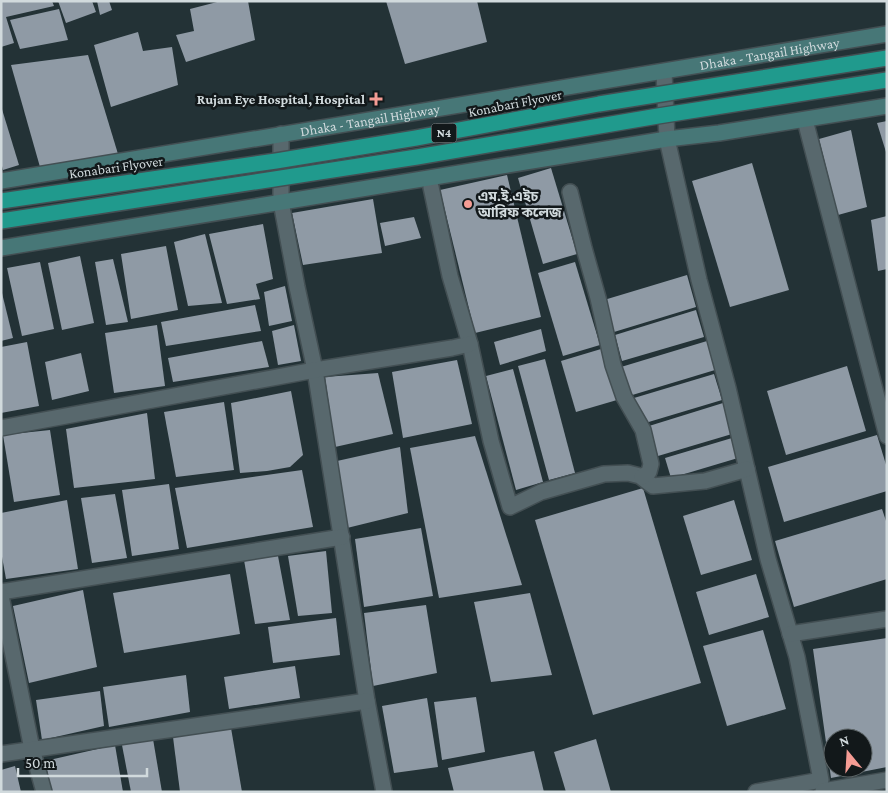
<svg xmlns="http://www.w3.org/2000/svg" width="888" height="793" viewBox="0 0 888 793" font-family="'Crimson Pro','Noto Sans Bengali',serif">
<rect width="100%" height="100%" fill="#233236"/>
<g fill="#8f9aa5" fill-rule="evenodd">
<path d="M1,1h51l2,5 -48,11 8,26 -13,4z"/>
<path d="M58,1h34l4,11 -30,11z"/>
<path d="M97,1h12l3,9 -12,5z"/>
<path d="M221,1h27l7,39 -69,22 -10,-27 18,-4 -4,-22z"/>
<path d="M386,1h91l10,41 -82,22z"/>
<path d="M59,9l9,31 -48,9 -10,-29z"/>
<path d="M138,32l5,19 29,-4 6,38 -67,22 -17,-62z"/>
<path d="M88,55l30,99 -78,13 -29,-102z"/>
<path d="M1,106l18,59 -16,5 -2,-8z"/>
<path d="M887,121v31h-1l-9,-29z"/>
<path d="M851,130l16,77 -29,8 -19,-76z"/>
<path d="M752,163l37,127 -59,17 -38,-126z"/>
<path d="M551,168l26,86 -34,10 -25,-86z"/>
<path d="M507,175l34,142 -66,16 -35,-143z"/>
<path d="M373,199l9,54 -79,12 -11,-52z"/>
<path d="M887,216v53l-9,2 -7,-51z"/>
<path d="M414,217l7,21 -36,8 -5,-23z"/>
<path d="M263,224l10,55 -17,5 4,15 -33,5 -18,-70z"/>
<path d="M205,234l17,69 -34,3 -14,-64z"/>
<path d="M166,246l12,64 -47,9 -10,-65z"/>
<path d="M80,256l14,67 -32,7 -14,-67z"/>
<path d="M113,259l15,63 -22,3 -11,-63z"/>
<path d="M40,262l14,67 -32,7 -15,-68z"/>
<path d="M575,262l25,83 -37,11 -25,-83z"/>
<path d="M687,275l9,32 -82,25 -10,-32z"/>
<path d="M285,286l7,35 -23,5 -5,-34z"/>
<path d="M1,289l12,49 -12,3z"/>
<path d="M255,305l6,26 -95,15 -5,-24z"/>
<path d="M696,310l8,27 -82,24 -7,-26z"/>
<path d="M157,325l8,61 -51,7 -9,-60z"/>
<path d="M294,325l7,36 -23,4 -6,-34z"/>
<path d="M541,329l5,22 -46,14 -6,-23z"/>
<path d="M262,341l7,26 -96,15 -5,-24z"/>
<path d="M707,341l8,29 -86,26 -8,-29z"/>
<path d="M27,342l12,64 -38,7v-66z"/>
<path d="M601,349l16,51 -41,12 -15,-51z"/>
<path d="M81,353l8,38 -37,9 -7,-38z"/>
<path d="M545,359l30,114 -26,7 -31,-114z"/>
<path d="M457,360l15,64 -69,14 -11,-66z"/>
<path d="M847,366l19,65 -80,24 -19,-64z"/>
<path d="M513,369l30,113 -27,8 -30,-114z"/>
<path d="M378,373l15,61 -58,13 -10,-70z"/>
<path d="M714,374l8,26 -80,24 -8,-26z"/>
<path d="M291,391l12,64 -13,12 -23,4 -27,2 -9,-70z"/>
<path d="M224,402l10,68 -58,7 -12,-65z"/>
<path d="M723,403l9,31 -74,22 -9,-30z"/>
<path d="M147,413l8,66 -81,9 -8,-59z"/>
<path d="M50,430l10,65 -46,7 -11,-67z"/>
<path d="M877,435l10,33v23l-103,31 -16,-55z"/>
<path d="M475,436l47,149 -83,13 -29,-150z"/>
<path d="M732,438l6,20 -67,20 -6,-20z"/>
<path d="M400,447l8,66 -61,15 -10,-67z"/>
<path d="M302,470l11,57 -126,21 -12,-60z"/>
<path d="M169,484l10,65 -47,7 -10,-66z"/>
<path d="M643,488l58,195 -108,32 -58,-195z"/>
<path d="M115,494l12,64 -35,5 -11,-65z"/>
<path d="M67,500l11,69 -72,10 -5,-28v-38z"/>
<path d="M734,500l18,60 -51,15 -18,-59z"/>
<path d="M882,509l5,15v55l-93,28 -19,-66z"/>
<path d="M421,528l12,68 -69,11 -9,-68z"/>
<path d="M326,551l6,62 -34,3 -10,-60z"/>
<path d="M278,556l12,64 -35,4 -11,-64z"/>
<path d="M230,574l10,60 -116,19 -11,-60z"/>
<path d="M756,574l13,43 -60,18 -13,-43z"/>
<path d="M83,590l14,77 -68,16 -16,-77z"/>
<path d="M530,593l22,82 -61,7 -17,-80z"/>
<path d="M426,605l11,68 -64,13 -9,-73z"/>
<path d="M336,618l4,37 -67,8 -5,-36z"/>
<path d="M763,630l23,79 -59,17 -24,-80z"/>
<path d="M887,638v129l-56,11 -18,-129zM833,738h30v30h-30z"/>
<path d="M295,666l5,32 -71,11 -5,-32z"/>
<path d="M186,675l4,37 -81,15 -6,-40z"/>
<path d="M100,691l4,35 -62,14 -6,-40z"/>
<path d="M476,697l9,55 -43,8 -8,-58z"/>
<path d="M427,698l11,69 -44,6 -12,-67z"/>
<path d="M231,728l11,64h-62l-7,-55z"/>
<path d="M153,739l9,53h-31l-9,-47z"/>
<path d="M596,739l15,53h-45l-12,-40z"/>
<path d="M115,745l8,47h-71l-7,-31z"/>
<path d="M534,751l10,41h-90l-6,-24z"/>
<path d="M15,766l6,26h-20v-22z"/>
</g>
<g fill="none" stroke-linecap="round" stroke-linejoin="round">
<g stroke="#434f53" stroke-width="18">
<g id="street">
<path d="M664,72l3,67 32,141 29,108 40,171 29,98 24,123 -65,12"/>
<path d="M805,120l82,316"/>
<path d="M281,134v68l16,85 18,83 52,331 17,91"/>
<path d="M431,187l19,89 20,68 21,97 19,66 31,-15 63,-18 24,-1 12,3 13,10 52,-5 42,-12"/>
<path d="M570,192l14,56 14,50 15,67 11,32 19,33 8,34 -2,8 -7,5"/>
<path d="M1,428l314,-58 137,-22 18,-4"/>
<path d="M1,592l341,-55"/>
<path d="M1,596l31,153 12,43"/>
<path d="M790,634l97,-15"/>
<path d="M1,754l366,-53"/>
<path d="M823,791l64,-11"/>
</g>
</g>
<g stroke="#434f53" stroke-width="18">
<g id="secondary">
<path id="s1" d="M1,181l886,-147"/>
<path d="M1,248l666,-109 52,-6 168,-27"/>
</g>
</g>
<use href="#street" stroke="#58686d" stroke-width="15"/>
<use href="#secondary" stroke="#477777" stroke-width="15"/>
<g stroke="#434f53" stroke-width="18" stroke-linecap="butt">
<g id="highway-bridge">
<path d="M1,201l275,-40 140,-23 183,-34 288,-46"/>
<path d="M1,221l416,-64 241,-41 229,-36"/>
</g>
</g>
<use href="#highway-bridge" stroke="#209a8d" stroke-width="15"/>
</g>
<g fill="#f59c94" stroke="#12181a" stroke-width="2">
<path d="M373.5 91.5h5v5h5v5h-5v5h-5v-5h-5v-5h5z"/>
<circle cx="468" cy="204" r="5"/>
</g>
<g text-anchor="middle" stroke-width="5" stroke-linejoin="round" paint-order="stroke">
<rect fill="#12181a" stroke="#98a0a2" stroke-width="1" x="431.5" y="123.5" width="25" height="19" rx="4"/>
<g font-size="12" font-weight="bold" fill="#d1dadd">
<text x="444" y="137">N4</text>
</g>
<g font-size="14" fill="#d1dadd" stroke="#12181a">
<text dy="5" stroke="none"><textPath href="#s1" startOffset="779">Dhaka - Tangail Highway</textPath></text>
<text transform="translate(515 103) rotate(-11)" y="5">Konabari Flyover</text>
<text dy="5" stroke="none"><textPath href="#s1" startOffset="374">Dhaka - Tangail Highway</textPath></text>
<text transform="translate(116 167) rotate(-8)" y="5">Konabari Flyover</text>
</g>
<g font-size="14" font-weight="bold" fill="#d1dadd" stroke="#12181a" text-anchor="end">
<text x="365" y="104">Rujan Eye Hospital, Hospital</text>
<text x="478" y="201" text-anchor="start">এম.ই.এইচ<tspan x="478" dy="16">আরিফ কলেজ</tspan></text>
</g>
</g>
<rect width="888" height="793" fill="none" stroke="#d1dadd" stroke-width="5"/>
<g transform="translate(848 753) rotate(342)"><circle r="24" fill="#12181a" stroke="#5e6668"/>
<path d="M0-4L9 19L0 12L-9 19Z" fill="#f59c94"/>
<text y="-8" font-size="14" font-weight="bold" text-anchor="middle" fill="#d1dadd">N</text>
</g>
<path d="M18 768v8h129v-8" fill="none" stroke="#d1dadd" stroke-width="2.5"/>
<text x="25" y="768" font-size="15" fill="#d1dadd" stroke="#12181a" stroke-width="4" paint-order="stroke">50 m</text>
</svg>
